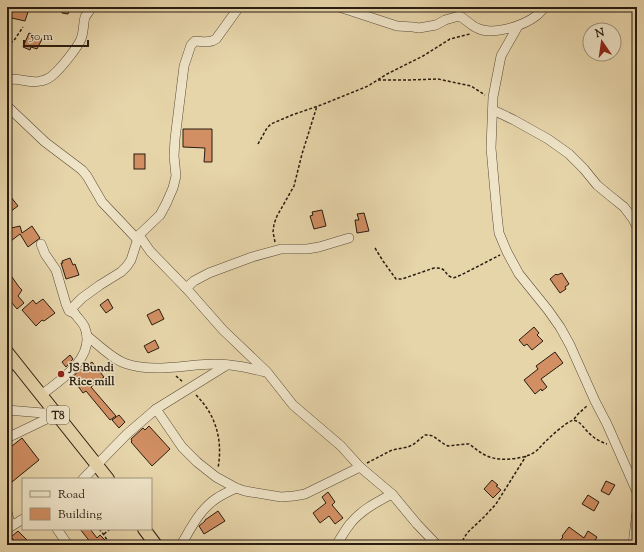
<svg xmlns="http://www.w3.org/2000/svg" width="644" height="552" viewBox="0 0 644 552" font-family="'Sorts Mill Goudy',serif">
<rect width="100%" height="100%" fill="#e7d5aa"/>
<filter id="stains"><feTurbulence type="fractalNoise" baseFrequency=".005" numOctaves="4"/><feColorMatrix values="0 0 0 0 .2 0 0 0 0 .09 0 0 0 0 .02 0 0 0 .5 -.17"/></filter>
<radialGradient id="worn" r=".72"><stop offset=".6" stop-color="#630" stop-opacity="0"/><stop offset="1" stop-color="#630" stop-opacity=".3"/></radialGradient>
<g fill="#d18f63" stroke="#291c10">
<path d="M8,7h19l-1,4 2,1 -3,9 -18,-4z"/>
<path d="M63,7h7l-2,7 -6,-1z"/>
<path d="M29,33l13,6 -5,10 -6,-2 -1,3 -7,-3z"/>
<path d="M183,129h29v33h-8l1,-14 -22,-1z"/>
<rect x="134" y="154" width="11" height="15"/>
<path d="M7,192l11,14 -11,8z"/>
<path d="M322,210l4,16 -12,3 -4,-13 3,-1 -1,-3z"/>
<path d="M364,213l5,18 -12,2 -2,-13h4l-2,-6z"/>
<path d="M20,226l2,7 10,-7 8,12 -12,9 -8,-13 -13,10v-15z"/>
<path d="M70,258l3,7 2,-1 4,11 -13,4 -5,-16h2l-1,-2z"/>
<path d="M7,270l12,17 3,3 -4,6 6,7 -7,6 -10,-12z"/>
<path d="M562,273l7,11 -4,3 1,2 -6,4 -10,-14 6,-5 1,1z"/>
<path d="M43,299l12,14 -11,8 -2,-1 -6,6 -14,-16 11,-10 3,4z"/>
<path d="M108,299l2,4 3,5 -7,5 -6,-8z"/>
<path d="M159,309l5,10 -12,6 -5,-10z"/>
<path d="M534,327l5,6 -2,2 6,6 -11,9 -5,-6 -3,2 -5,-6z"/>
<path d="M155,340l4,8 -11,5 -4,-7z"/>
<path d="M555,352l8,11 -22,16 6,8 -5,4 -1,-2 -6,5 -11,-14 14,-11 -2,-3z"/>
<path d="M70,355l3,4 -7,8 -4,-5z"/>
<path d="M92,362l12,15 -13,10 25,29 -6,4 -24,-29 -3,2 -11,-15 8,-9 1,1z"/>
<path d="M119,415l6,7 -6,6 -7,-8z"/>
<path d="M149,426l21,23 -18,17 -21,-24 1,-1 -1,-2 12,-11 2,2z"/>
<path d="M22,438l17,22 -32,26v-25l5,-4 -5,-7z"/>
<path d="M492,480l6,5 -2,1 5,4 -8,8 -9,-9z"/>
<path d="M606,481l9,4 -6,10 -8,-4z"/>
<path d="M328,492l7,10 -3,3 11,13 -8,6 -6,-8 -9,7 -7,-10 13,-10 -4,-6z"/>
<path d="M588,495l11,7 -5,9 -12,-7z"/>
<path d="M218,511l7,10 -21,13 -5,-8 6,-5v-1z"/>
<path d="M569,527l15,11 4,-7 9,6 -4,7 1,1h-38l7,-8 -1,-1z"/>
<path d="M80,529h10l7,9 3,-3 5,5 -3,3 1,2h-13l3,-2 -1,-1 -1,1z"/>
<path d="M18,531l9,9 -5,5h-4l-7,-8z"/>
</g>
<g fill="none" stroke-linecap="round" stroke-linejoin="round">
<g stroke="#584a36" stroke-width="10">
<g id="minor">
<path d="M339,7l58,19 16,1 6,1 17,-3 9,-5 14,-4c7,3 11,9 18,12 15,8 46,-2 59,-12 4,-3 6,-6 9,-9"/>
<path d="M518,26l-17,30 -8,41 -2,51 6,67 2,18 8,19 12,22 29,36 12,17 10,18 25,56 12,23 30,68"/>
<path d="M7,80c12,-3 22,4 34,1 5,-1 10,-4 13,-7 7,-6 24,-27 27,-35 3,-7 2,-15 4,-22 2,-3 5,-7 7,-10"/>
<path d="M7,106l38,36 37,28 5,6 15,26 35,37"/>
<path d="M493,110l21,10 34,19 21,15 15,15 13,16 12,10 15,12 9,12 4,8"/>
<path d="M139,235l11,16 36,37 37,42 44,42 26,33 48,41 19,21 32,27 25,30 20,21"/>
<path d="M41,244l4,10 11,16 10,34 3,7 5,2"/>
<path d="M186,288l8,-7 15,-8 43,-16 29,-8h26l12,-2 30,-9"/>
<path d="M87,336c12,9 26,24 40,28 28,9 61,0 89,0 17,0 33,4 49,8"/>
<path d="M7,372l4,-15"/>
<path d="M41,395c20,-15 55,-38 44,-67 -3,-8 -11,-12 -13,-20l10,-10 18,-13 21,-13 6,-6 4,-6 8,-25 21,-20 6,-11 7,-16 3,-12 -2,-20 1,-17 9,-73 7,-21 4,-4c7,0 14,3 21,-2l23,-32"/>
<path d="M156,409l26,38 15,15 19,15 20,11 9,3 36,6 13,-1 11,-2 55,-27"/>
<path d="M7,410l48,4"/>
<path d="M7,438l50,-24"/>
<path d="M83,479l44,-45 29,-25 71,-44"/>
<path d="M7,512l4,14"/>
<path d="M7,529l16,-10"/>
<path d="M57,529l11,16"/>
<path d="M181,545c10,-17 19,-36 36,-47 6,-4 13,-7 19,-10"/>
<path d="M336,545c5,-7 9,-15 14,-21 11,-14 27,-22 42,-30"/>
<path d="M633,545l4,-34"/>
</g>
</g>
<g stroke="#291c10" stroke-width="14">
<g id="highway">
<path d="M7,352l101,127"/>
<path d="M144,529l12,16"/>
</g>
</g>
<g stroke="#291c10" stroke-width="1.5" stroke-dasharray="3 2" stroke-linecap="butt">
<path d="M7,47l8,-8 8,-12"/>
<path d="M378,80h30l30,-1 33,7 14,9"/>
<path d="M258,144l9,-16 4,-4 21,-9 29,-10 47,-19 19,-12 36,-18 27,-17 20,-5"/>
<path d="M275,242l-2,-10 1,-8 3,-8 17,-30 8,-32 15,-48"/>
<path d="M375,248l8,13 13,18h6l32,-11c13,-1 10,6 17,9 3,2 7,-1 10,-2l39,-20"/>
<path d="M176,376l7,6"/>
<path d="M196,395c20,20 27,45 22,73"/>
<path d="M574,419l4,-5 10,-9"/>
<path d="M367,463l25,-13 16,-3 6,-3 11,-9h4l4,1 11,8 4,2 18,-2h3c6,4 11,9 18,12 12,6 38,3 48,-4 4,-3 6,-6 9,-9 8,-8 20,-19 29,-23 8,1 11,9 17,14 5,5 11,8 17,10"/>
<path d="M99,529l5,6 6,10"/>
<path d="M104,534l6,-5"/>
<path d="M460,545l7,-12 17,-16 12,-13 30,-48"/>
</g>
<use href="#minor" stroke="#efe4c8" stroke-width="9"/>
<use href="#highway" stroke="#e7d5aa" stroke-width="12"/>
</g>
<circle fill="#8f2418" stroke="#efe4c8" stroke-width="1.5" cx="61" cy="374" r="4"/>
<g text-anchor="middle" stroke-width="3" stroke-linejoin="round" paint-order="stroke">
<rect fill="#efe4c8" stroke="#645847" stroke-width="1" x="47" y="406" width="22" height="18" rx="3"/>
<g font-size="11" font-weight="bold" fill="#291c10">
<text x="58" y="419">T8</text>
</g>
<g font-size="12" font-weight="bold" fill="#291c10" stroke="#efe4c8" text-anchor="start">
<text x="69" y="371">JS Bundi<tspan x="69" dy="14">Rice mill</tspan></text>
</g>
</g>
<rect width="644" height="552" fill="none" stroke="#e7d5aa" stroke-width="24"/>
<rect x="8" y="8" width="628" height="536" fill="none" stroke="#291c10" stroke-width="2"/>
<rect x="12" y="12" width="620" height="528" fill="none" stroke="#291c10"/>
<rect x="22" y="478" width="130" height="52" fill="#efe4c8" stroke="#a0947e"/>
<rect x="30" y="491" width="20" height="6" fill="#efe4c8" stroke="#a0947e"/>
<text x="58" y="498" font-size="12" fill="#291c10">Road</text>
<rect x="30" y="508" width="20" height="12" fill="#d18f63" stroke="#a0947e"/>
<text x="58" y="518" font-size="12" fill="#291c10">Building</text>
<g transform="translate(602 42) rotate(347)"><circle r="19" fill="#efe4c8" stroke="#a0947e"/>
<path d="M0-3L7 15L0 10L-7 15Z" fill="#8f2418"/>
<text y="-6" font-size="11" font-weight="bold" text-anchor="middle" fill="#291c10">N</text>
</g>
<path d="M24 40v6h64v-6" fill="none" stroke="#291c10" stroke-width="2"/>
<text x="30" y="40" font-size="12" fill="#291c10" stroke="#efe4c8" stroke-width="3" paint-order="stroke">50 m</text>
<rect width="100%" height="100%" filter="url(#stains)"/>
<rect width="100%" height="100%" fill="url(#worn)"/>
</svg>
